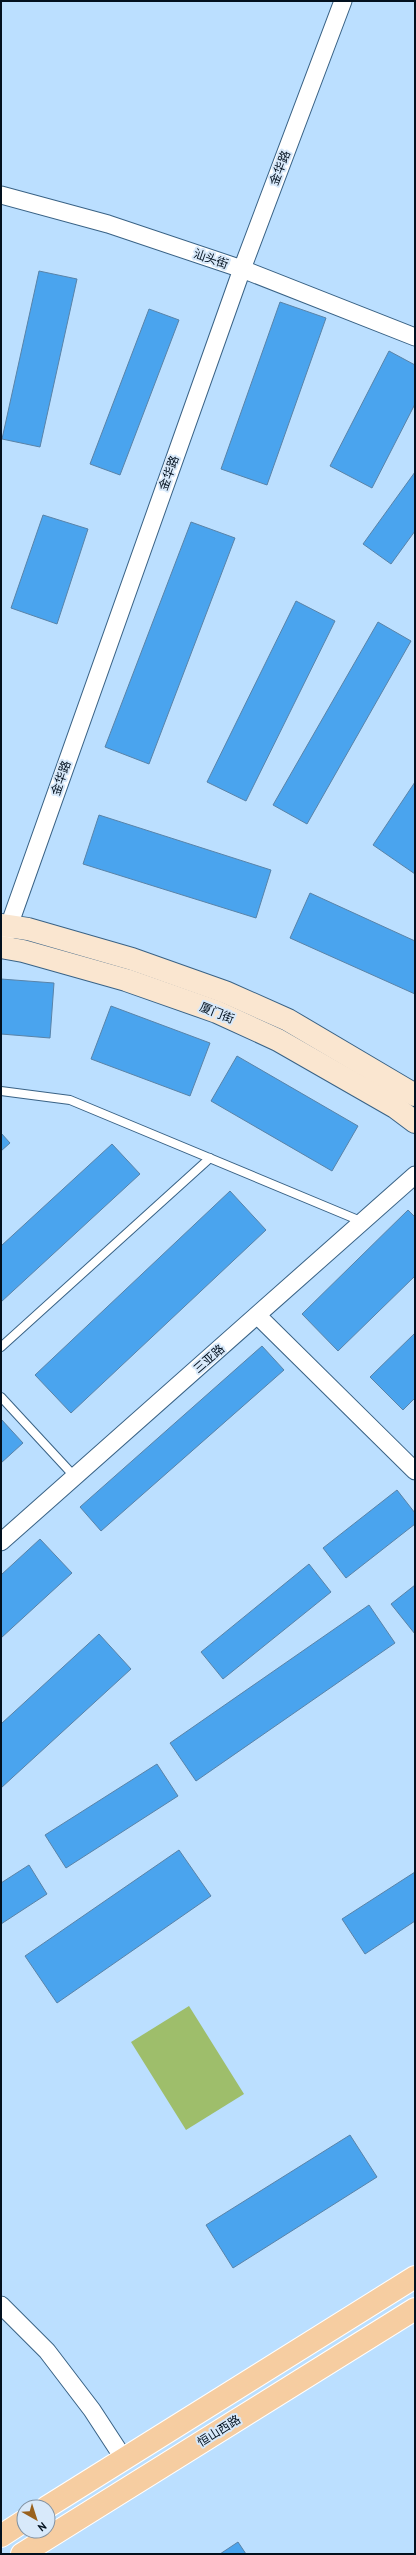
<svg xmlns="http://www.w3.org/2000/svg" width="416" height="2555" viewBox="0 0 416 2555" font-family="'PT Sans','Noto Sans SC',sans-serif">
<rect width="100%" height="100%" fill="#bbdfff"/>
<path fill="#9ebe6b" d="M189,2006l55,88 -58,36 -55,-88z"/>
<g fill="#4aa4ee" stroke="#5983a8">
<path d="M39,271l38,8 -37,168 -38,-8z"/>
<path d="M280,302l46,16 -59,167 -46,-16z"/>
<path d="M149,309l30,11 -59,155 -30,-11z"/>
<path d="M389,351l26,14v39l-43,84 -42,-22z"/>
<path d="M415,472v59l-24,33 -28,-20z"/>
<path d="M43,515l45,14 -31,95 -46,-16z"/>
<path d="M191,522l44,16 -86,226 -44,-17z"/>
<path d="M296,601l39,20 -89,180 -39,-19z"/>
<path d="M378,622l33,19 -104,183 -34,-19z"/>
<path d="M415,782v92l-42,-29z"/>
<path d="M99,815l172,55 -15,48 -173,-54z"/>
<path d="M310,893l105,48v53l-125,-56z"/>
<path d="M1,979l53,4 -4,55 -49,-4z"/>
<path d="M111,1006l99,37 -20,53 -99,-37z"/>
<path d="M237,1056l121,70 -26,45 -121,-70z"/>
<path d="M1,1133l9,10 -9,8z"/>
<path d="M112,1144l28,30 -139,128v-56z"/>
<path d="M230,1191l36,39 -195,183 -36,-38z"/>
<path d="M408,1210l7,7v59l-77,75 -36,-37z"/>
<path d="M415,1333v65l-12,12 -33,-33z"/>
<path d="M262,1346l22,24 -183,161 -21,-24z"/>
<path d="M1,1419l22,24 -22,20z"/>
<path d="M397,1490l18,23v11l-69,54 -23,-30z"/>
<path d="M40,1539l32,34 -71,65v-63z"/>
<path d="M309,1564l22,28 -108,87 -22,-27z"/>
<path d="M415,1585v49l-24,-30z"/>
<path d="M369,1605l26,38 -199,138 -26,-38z"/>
<path d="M99,1634l32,35 -130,119v-64z"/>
<path d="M157,1764l21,32 -112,72 -21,-33z"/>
<path d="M179,1850l32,46 -154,107 -32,-47z"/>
<path d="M29,1865l18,29 -46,30v-41z"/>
<path d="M415,1872v49l-50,33 -23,-35z"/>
<path d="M350,2135l27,42 -144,91 -27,-43z"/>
<path d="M238,2542l8,12h-26z"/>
</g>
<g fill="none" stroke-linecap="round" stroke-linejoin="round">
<g stroke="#396285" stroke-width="10">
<g id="service">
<path d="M1,1091l69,9 293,122"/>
<path d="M1,1347l209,-189"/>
<path d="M1,1397l74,80"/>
</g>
</g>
<g stroke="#396285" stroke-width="19">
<g id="minor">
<path d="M1,195l107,29 134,45 173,68"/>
<path d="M5,937l237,-668 101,-268"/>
<path d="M258,1316l157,155"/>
<path d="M1,1542l414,-367"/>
<path d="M1,2305l46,46 45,59 32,49"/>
</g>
</g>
<g stroke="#396285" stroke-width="24">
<g id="secondary">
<path d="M1,925l27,4 104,30 93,33 63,28 127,75"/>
<path d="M1,947l22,4 103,29 91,32 61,28 117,67 20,15"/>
</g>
</g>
<g stroke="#fff" stroke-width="24">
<g id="primary">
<path d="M47,2507l368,-230"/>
<path d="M1,2536l23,-15"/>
<path d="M22,2554l393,-245"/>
</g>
</g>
<use href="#service" stroke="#fff" stroke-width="8"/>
<use href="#minor" stroke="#fff" stroke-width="17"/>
<use href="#secondary" stroke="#fae6d0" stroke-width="22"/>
<use href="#primary" stroke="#f6cda1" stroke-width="22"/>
</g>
<g text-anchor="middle" stroke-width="4" stroke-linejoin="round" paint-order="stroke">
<g font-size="12" fill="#02101e" stroke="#d8e9fa">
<text transform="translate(280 168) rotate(-69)" y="4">金华路</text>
<text transform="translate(211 259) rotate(19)" y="4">汕头街</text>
<text transform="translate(169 473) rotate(-70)" y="4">金华路</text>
<text transform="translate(61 778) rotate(-71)" y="4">金华路</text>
<text transform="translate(217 1013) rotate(22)" y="4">厦门街</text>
<text transform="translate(209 1359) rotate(-41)" y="4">三亚路</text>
<text transform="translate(219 2431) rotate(-32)" y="4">恒山西路</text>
</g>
</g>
<rect width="416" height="2555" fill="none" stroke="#02101e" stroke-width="4"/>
<g transform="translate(36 2519) rotate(141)"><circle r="19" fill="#d8e9fa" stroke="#8292a2"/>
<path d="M0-3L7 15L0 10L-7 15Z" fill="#99611d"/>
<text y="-6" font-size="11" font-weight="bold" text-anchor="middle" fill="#02101e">N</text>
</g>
</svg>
